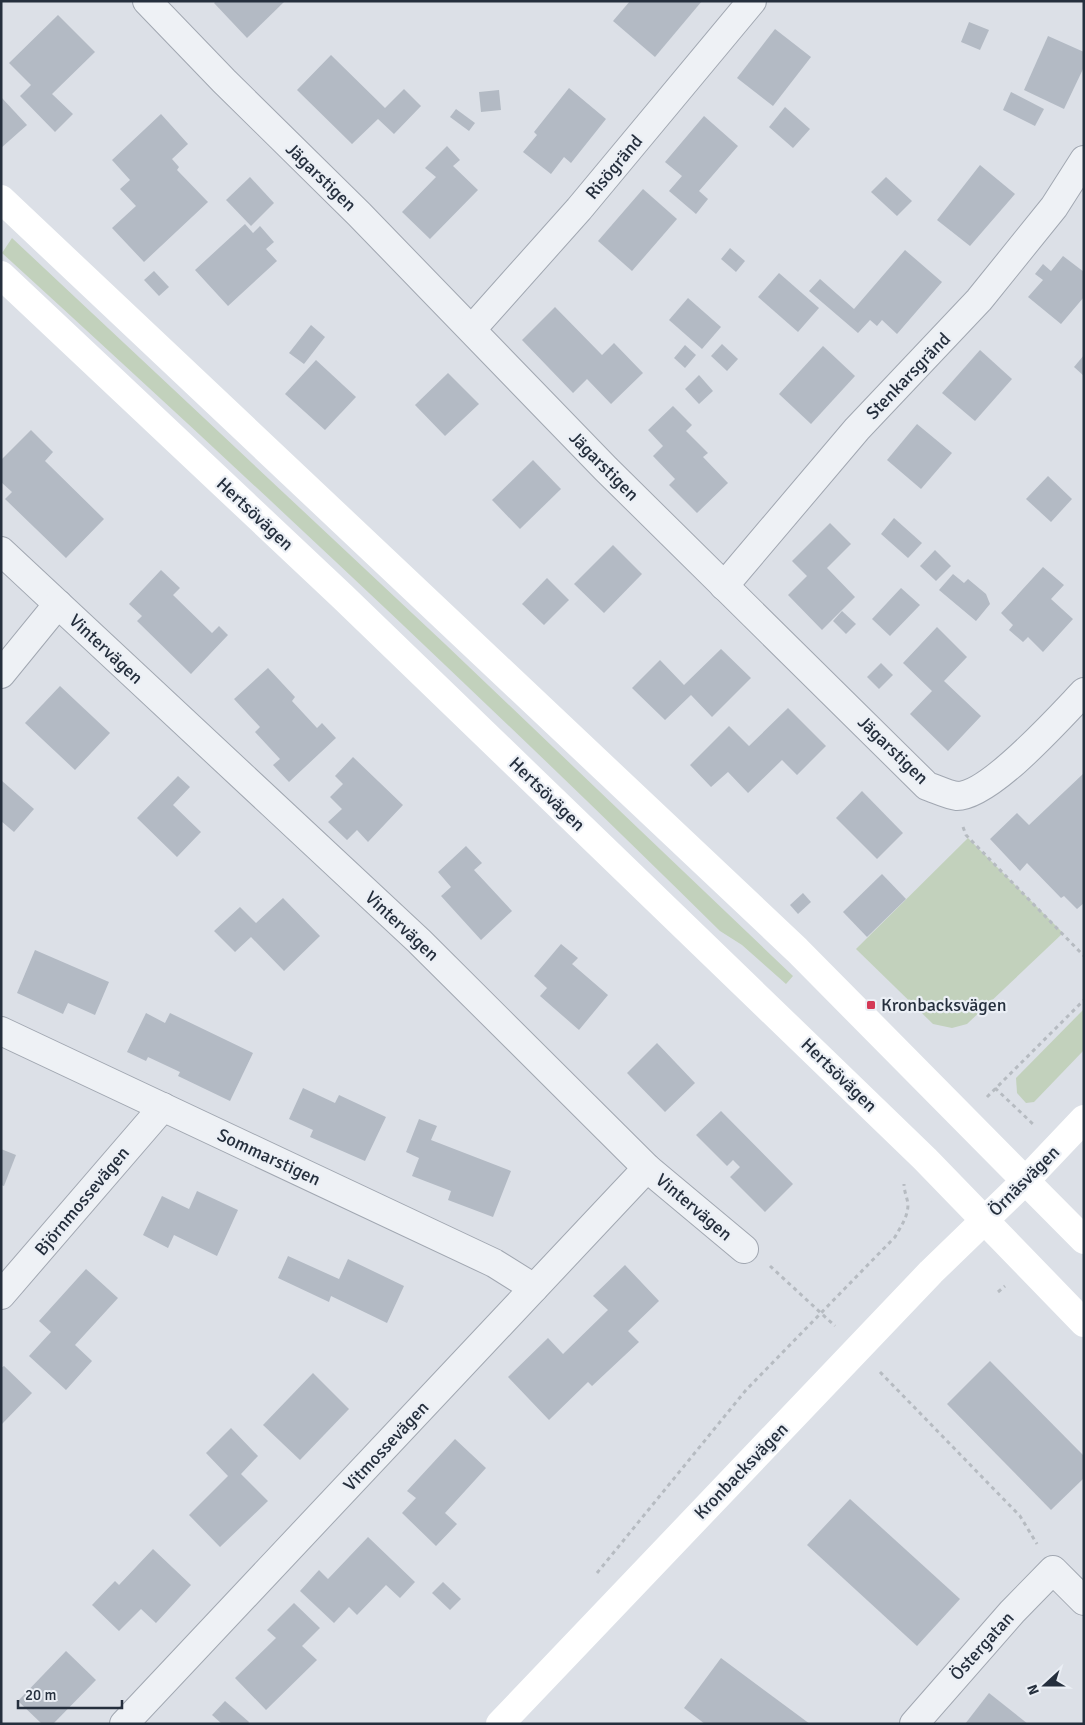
<svg xmlns="http://www.w3.org/2000/svg" width="1085" height="1725" viewBox="0 0 1085 1725" font-family="Signika,sans-serif">
<rect width="100%" height="100%" fill="#dce0e7"/>
<g fill="#c2d1bc">
<path d="M12,238l433,406 348,332 -7,8 -44,-39 -22,-14c-234,-231 -475,-456 -718,-678z"/>
<path d="M968,838l95,95 -96,91 -15,4 -19,-4 -77,-75z"/>
<path d="M1084,1009v41l-50,52 -8,1 -9,-10 -1,-15z"/>
</g>
<g fill="#b3bac4">
<path d="M216,1h69l-38,37 -33,-35z"/>
<path d="M630,1h72l-47,56 -42,-36z"/>
<path d="M58,15l37,37 -43,42 21,20 -18,18 -35,-36 11,-11 -22,-22z"/>
<path d="M969,22l20,8 -9,20 -19,-8z"/>
<path d="M775,29l36,28 -38,49 -36,-28z"/>
<path d="M1048,36l36,16v15l-20,42 -40,-19z"/>
<path d="M331,55l54,53 19,-19 17,17 -27,28 -16,-15 -26,25 -55,-54z"/>
<path d="M569,88l37,31 -35,44 -7,-6 -13,17 -28,-22 14,-17 -3,-3z"/>
<path d="M499,90l2,20 -20,2 -2,-20z"/>
<path d="M1011,92l33,17 -9,17 -32,-16z"/>
<path d="M1,97l26,28 -26,23z"/>
<path d="M785,107l25,22 -17,19 -24,-21z"/>
<path d="M456,109l19,14 -6,8 -19,-14z"/>
<path d="M161,114l27,30 -16,15 7,8 -2,3 31,32 -64,60 -32,-34 24,-22 -16,-17 10,-9 -18,-20z"/>
<path d="M704,116l34,30 -39,45 9,8 -12,15 -27,-23 13,-15 -17,-14z"/>
<path d="M447,146l13,14 -7,6 25,24 -48,49 -28,-27 34,-35 -11,-9z"/>
<path d="M980,165l35,29 -45,52 -33,-26z"/>
<path d="M250,177l24,26 -23,23 -25,-26z"/>
<path d="M886,177l26,24 -15,15 -26,-24z"/>
<path d="M643,189l34,30 -45,52 -34,-30z"/>
<path d="M245,224l8,9 7,-7 14,16 -8,7 11,12 -49,45 -33,-36z"/>
<path d="M730,248l15,13 -9,11 -15,-13z"/>
<path d="M905,250l37,32 -45,52 -15,-14 -5,6 -7,-6 -12,13 -49,-42 11,-12 34,30z"/>
<path d="M1063,256l21,16v25l-23,27 -33,-27 15,-17 -8,-6 8,-10 8,7z"/>
<path d="M154,271l15,16 -10,9 -15,-16z"/>
<path d="M779,273l40,35 -21,24 -40,-35z"/>
<path d="M688,298l33,29 -19,22 -33,-29z"/>
<path d="M555,307l47,48 12,-12 29,30 -32,31 -24,-25 -14,14 -51,-53z"/>
<path d="M311,325l14,12 -21,27 -15,-11z"/>
<path d="M722,344l16,15 -11,12 -16,-15z"/>
<path d="M685,345l11,10 -11,13 -11,-10z"/>
<path d="M823,346l32,30 -44,48 -32,-30z"/>
<path d="M980,350l32,29 -37,42 -33,-28z"/>
<path d="M1084,355v21l-10,-9z"/>
<path d="M316,360l40,37 -31,33 -40,-36z"/>
<path d="M448,373l31,31 -34,32 -30,-31z"/>
<path d="M699,375l14,16 -14,13 -14,-15z"/>
<path d="M673,406l19,19 -6,6 22,22 -5,4 25,26 -31,30 -28,-28 6,-6 -22,-23 10,-10 -15,-16z"/>
<path d="M917,424l35,29 -31,36 -34,-29z"/>
<path d="M31,430l22,22 -8,9 59,58 -38,39 -61,-59 7,-7 -11,-10v-22z"/>
<path d="M533,460l28,29 -41,40 -28,-29z"/>
<path d="M1048,476l24,23 -21,23 -25,-23z"/>
<path d="M894,518l28,25 -14,15 -27,-24z"/>
<path d="M830,523l21,21 -24,24 28,29 -33,33 -34,-35 19,-19 -15,-15z"/>
<path d="M613,545l29,29 -38,39 -30,-29z"/>
<path d="M935,550l16,16 -15,15 -16,-15z"/>
<path d="M1043,567l21,18 -13,14 22,20 -30,33 -15,-15 -5,5 -14,-12 4,-5 -12,-12z"/>
<path d="M161,570l19,18 -7,7 39,38 7,-7 9,9 -37,39 -54,-53 5,-5 -13,-12z"/>
<path d="M953,574l11,9 4,-4 18,15 4,10 -14,17 -37,-31z"/>
<path d="M547,578l22,22 -25,25 -22,-21z"/>
<path d="M901,588l19,17 -30,31 -18,-17z"/>
<path d="M842,611l14,13 -10,10 -13,-13z"/>
<path d="M937,627l30,30 -23,24 37,35 -33,35 -38,-37 22,-23 -29,-28z"/>
<path d="M721,649l30,29 -39,39 -21,-22 -26,25 -33,-32 28,-28 24,25z"/>
<path d="M881,663l12,12 -14,14 -12,-12z"/>
<path d="M268,668l27,29 -3,4 25,27 5,-5 14,15 -47,44 -16,-17 7,-6 -25,-27 5,-5 -26,-28z"/>
<path d="M60,686l50,47 -35,37 -50,-47z"/>
<path d="M788,708l38,38 -29,29 -15,-15 -34,33 -20,-21 -17,15 -21,-22 39,-39 20,20z"/>
<path d="M353,757l50,48 -35,37 -11,-12 -10,10 -19,-18 14,-13 -12,-12 13,-13 -8,-8z"/>
<path d="M1084,773v130l-7,6 -13,-13 -3,2 -34,-35 -7,8 -30,-32 27,-26 12,12z"/>
<path d="M178,776l12,11 -17,18 28,27 -24,25 -40,-39z"/>
<path d="M1,780l33,29 -20,23 -13,-11z"/>
<path d="M862,791l41,42 -26,26 -41,-41z"/>
<path d="M466,846l16,17 -8,7 38,41 -31,29 -40,-44 10,-9 -13,-15z"/>
<path d="M882,874l24,25 -39,38 -24,-25z"/>
<path d="M803,893l8,9 -13,12 -8,-9z"/>
<path d="M283,898l37,38 -36,35 -33,-34 -16,15 -21,-21 26,-24 16,16z"/>
<path d="M561,944l17,14 -6,6 36,31 -29,35 -39,-34 7,-8 -13,-12z"/>
<path d="M35,950l74,32 -14,33 -27,-12 -5,11 -46,-21z"/>
<path d="M146,1013l19,10 5,-10 83,40 -23,48 -52,-25 2,-4 -32,-15 -2,4 -19,-9z"/>
<path d="M657,1043l38,40 -30,29 -38,-39z"/>
<path d="M303,1088l32,15 4,-8 47,22 -21,44 -55,-24 3,-7 -24,-11z"/>
<path d="M721,1111l72,73 -28,28 -35,-35 10,-10 -7,-7 -6,6 -31,-31z"/>
<path d="M419,1119l18,7 -6,14 80,31 -18,46 -45,-17 3,-9 -39,-15 7,-18 -13,-6z"/>
<path d="M1,1149l15,6 -12,31 -3,-1z"/>
<path d="M197,1191l41,19 -21,46 -43,-21 -6,13 -25,-13 19,-39 27,13z"/>
<path d="M288,1256l51,23 9,-20 56,27 -17,37 -56,-27 -2,6 -51,-24z"/>
<path d="M625,1265l34,36 -31,30 11,11 -47,44 -4,-4 -39,38 -41,-43 40,-39 15,16 45,-44 -15,-14z"/>
<path d="M86,1269l32,29 -43,47 17,16 -26,29 -37,-34 22,-24 -12,-11z"/>
<path d="M990,1361l94,95v22l-33,32 -104,-106z"/>
<path d="M4,1366l28,27 -31,32v-57z"/>
<path d="M313,1373l36,36 -49,51 -37,-35z"/>
<path d="M231,1428l27,28 -17,18 27,27 -48,46 -31,-32 39,-39 -22,-23z"/>
<path d="M455,1439l31,29 -41,45 12,11 -21,22 -34,-33 14,-15 -9,-7z"/>
<path d="M850,1499l110,100 -43,47 -110,-101z"/>
<path d="M368,1537l47,45 -15,16 -14,-13 -29,30 -8,-8 -15,16 -34,-32 19,-21 9,9z"/>
<path d="M153,1549l38,36 -35,38 -15,-14 -22,22 -27,-26 23,-24 4,4z"/>
<path d="M443,1582l18,17 -11,11 -18,-17z"/>
<path d="M294,1603l26,25 -18,18 15,14 -51,50 -31,-32 41,-40 -9,-8z"/>
<path d="M66,1651l30,29 -43,44h-11l-24,-23z"/>
<path d="M721,1658l89,66h-105l-21,-16z"/>
<path d="M989,1693l39,31h-63z"/>
<path d="M225,1701l24,21 -1,2h-26l-10,-9z"/>
</g>
<g fill="none" stroke-linecap="round" stroke-linejoin="round">
<g stroke="#a1a7b1" stroke-width="30">
<g id="street">
<path d="M147,1l77,80 135,133 247,255 321,317c9,3 21,9 30,10 33,0 103,-79 127,-104"/>
<path d="M472,329l107,-120 173,-208"/>
<path d="M1,551l418,390 228,227 97,81"/>
<path d="M724,586l133,-157 122,-129 75,-93 30,-47"/>
<path d="M1,674l57,-70"/>
<path d="M1,1031l493,232 40,25"/>
<path d="M1,1295l162,-188"/>
<path d="M124,1724l523,-556"/>
<path d="M914,1724l98,-112 41,-42 31,31"/>
</g>
</g>
<g stroke="#b6bbc1" stroke-width="3" stroke-dasharray="4 4" stroke-linecap="butt">
<path d="M963,827l3,8 118,121"/>
<path d="M995,1088l39,37"/>
<path d="M987,1097l97,-97"/>
<path d="M770,1266l65,60"/>
<path d="M998,1292l7,-6"/>
<path d="M880,1372l140,144 17,28"/>
<path d="M597,1573l149,-183 149,-153c6,-11 13,-20 13,-33 -1,-7 -4,-13 -4,-20"/>
</g>
<use href="#street" stroke="#eef1f5" stroke-width="28"/>
<g stroke="#fff" stroke-width="28">
<path d="M1,199l796,751 287,290"/>
<path d="M1,275l342,322 582,562 159,164"/>
<path d="M500,1724l431,-452 94,-91 59,-62"/>
</g>
</g>
<rect fill="#d43955" stroke="#ebeff5" stroke-width="2" x="866" y="1000" width="10" height="10" rx="2.5"/>
<g text-anchor="middle" stroke-width="4.5" stroke-linejoin="round" paint-order="stroke">
<g font-size="18" fill="#252f3d" stroke="#ebeff5">
<text transform="translate(614 167) rotate(-50)" y="6">Risögränd</text>
<text transform="translate(321 177) rotate(44)" y="6">Jägarstigen</text>
<text transform="translate(908 376) rotate(-46)" y="6">Stenkarsgränd</text>
<text transform="translate(604 466) rotate(45)" y="6">Jägarstigen</text>
<text transform="translate(255 514) rotate(43)" y="6">Hertsövägen</text>
<text transform="translate(106 649) rotate(43)" y="6">Vintervägen</text>
<text transform="translate(893 750) rotate(44)" y="6">Jägarstigen</text>
<text transform="translate(547 794) rotate(44)" y="6">Hertsövägen</text>
<text transform="translate(402 926) rotate(43)" y="6">Vintervägen</text>
<text transform="translate(839 1075) rotate(44)" y="6">Hertsövägen</text>
<text transform="translate(269 1157) rotate(25)" y="6">Sommarstigen</text>
<text transform="translate(1024 1181) rotate(-45)" y="6">Örnäsvägen</text>
<text transform="translate(82 1201) rotate(-50)" y="6">Björnmossevägen</text>
<text transform="translate(694 1207) rotate(40)" y="6">Vintervägen</text>
<text transform="translate(386 1446) rotate(-47)" y="6">Vitmossevägen</text>
<text transform="translate(741 1471) rotate(-46)" y="6">Kronbacksvägen</text>
<text transform="translate(982 1646) rotate(-48)" y="6">Östergatan</text>
</g>
<g font-size="18" fill="#252f3d" stroke="#ebeff5" text-anchor="start">
<text x="881" y="1011">Kronbacksvägen</text>
</g>
</g>
<rect width="1085" height="1725" fill="none" stroke="#252f3d" stroke-width="5"/>
<g transform="translate(1045 1685) rotate(249)" stroke="#ebeff5" stroke-width="4" paint-order="stroke">
<path d="M0-4L9 19L0 12L-9 19Z" fill="#252f3d"/>
<text y="-8" font-size="14" font-weight="bold" text-anchor="middle" fill="#252f3d">N</text>
</g>
<path d="M18 1700v8h104v-8" fill="none" stroke="#252f3d" stroke-width="2.5"/>
<text x="25" y="1700" font-size="15" fill="#252f3d" stroke="#ebeff5" stroke-width="4" paint-order="stroke">20 m</text>
</svg>
